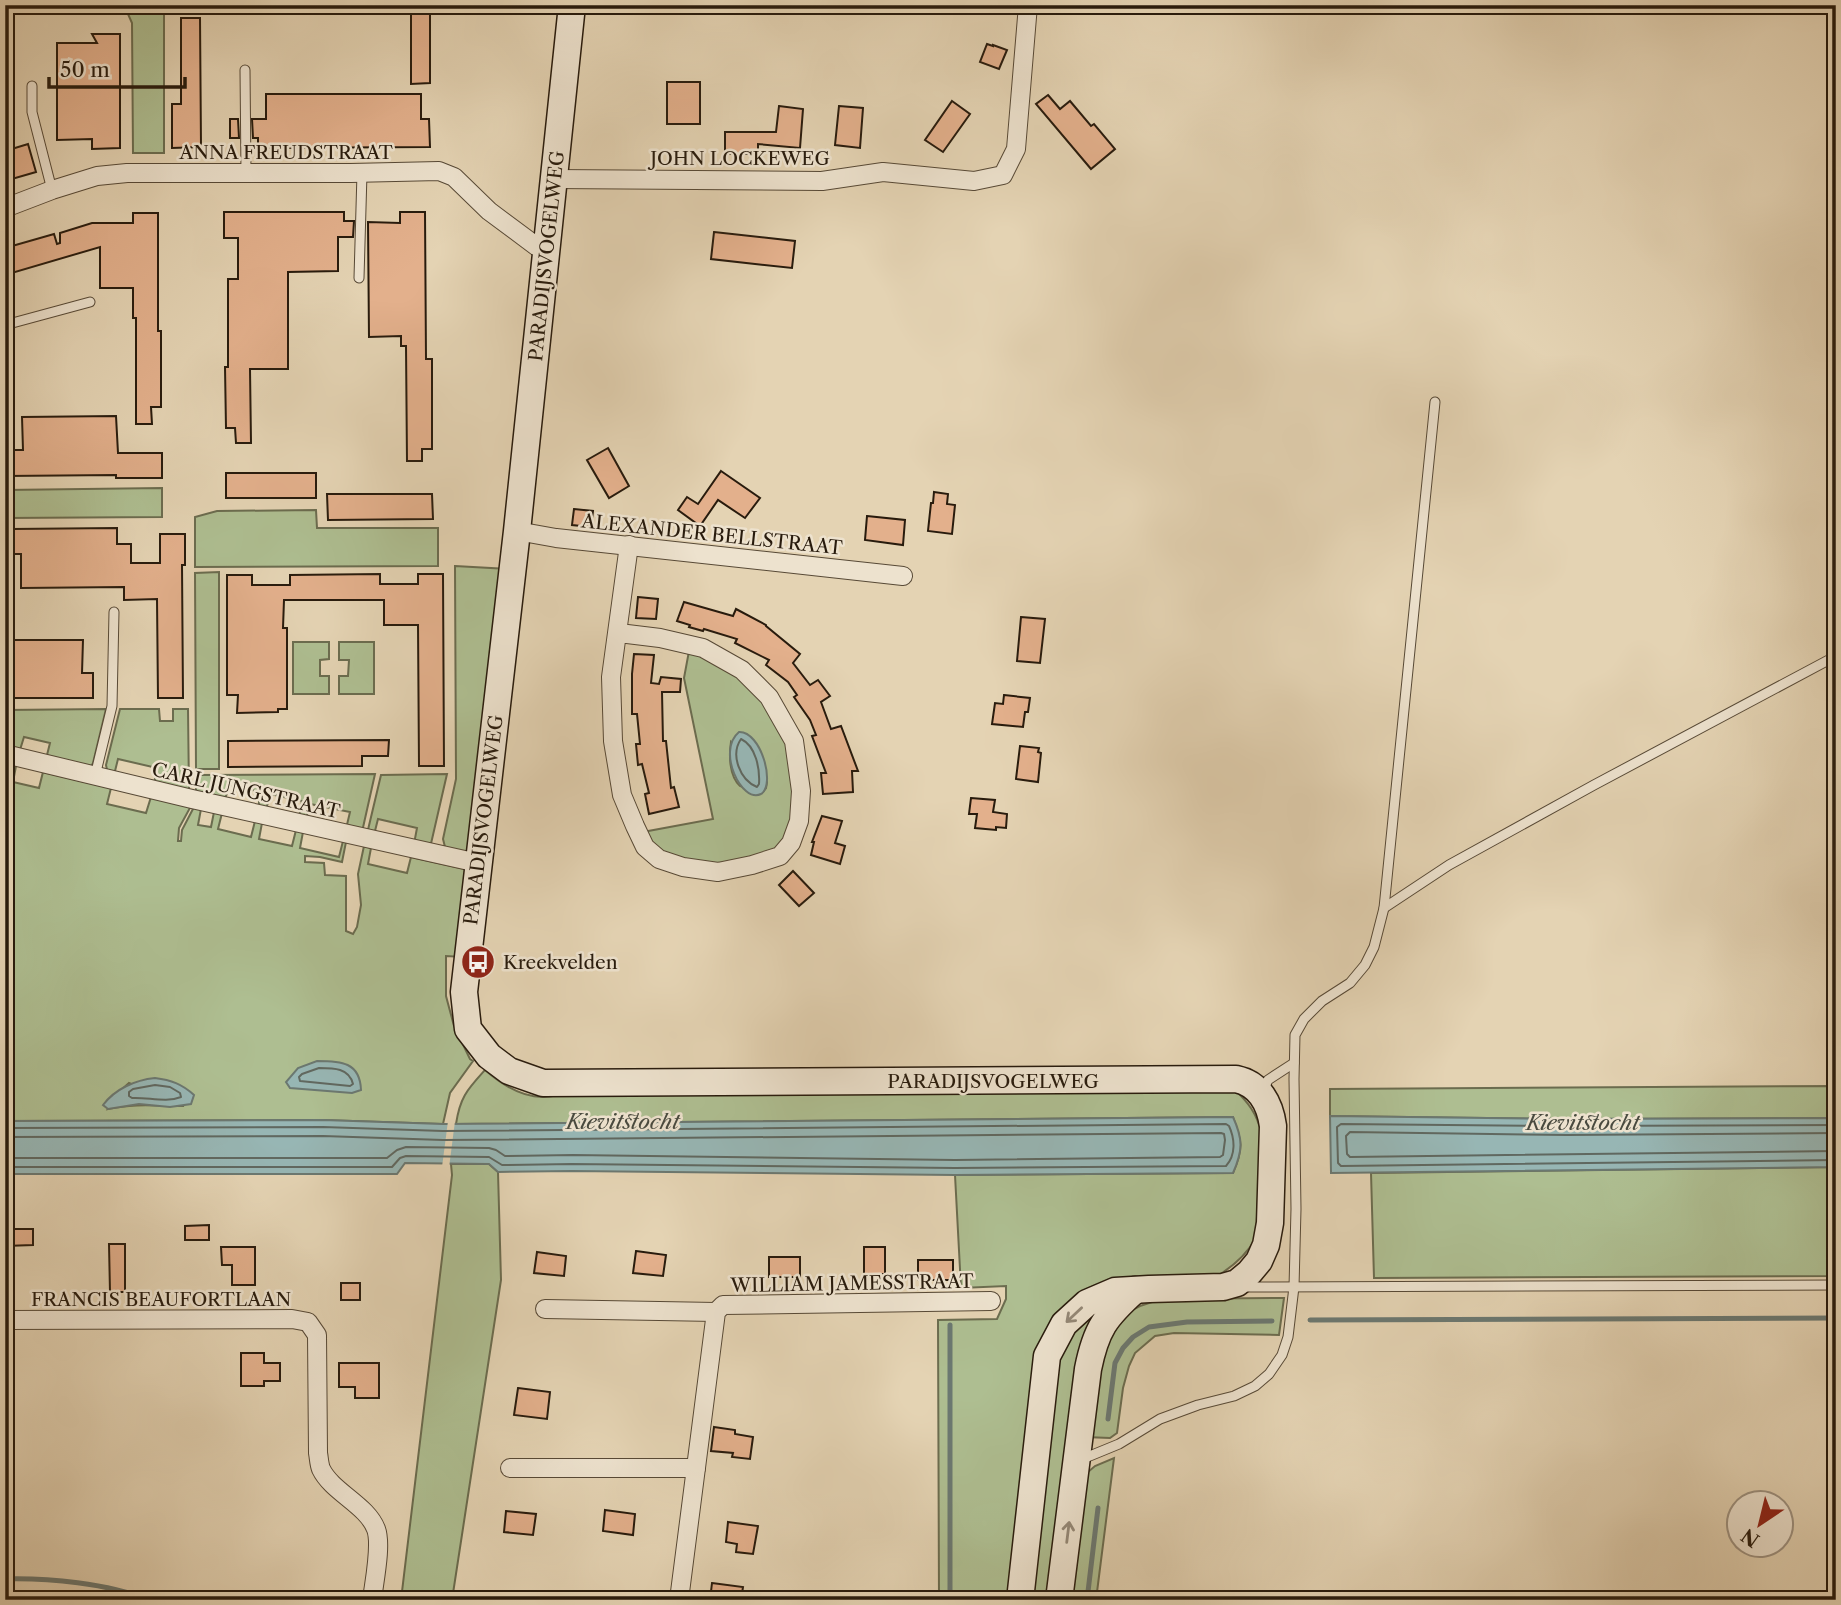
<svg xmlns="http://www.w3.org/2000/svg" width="1841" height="1605" viewBox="0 0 1841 1605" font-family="'Libre Caslon Text',serif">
<rect width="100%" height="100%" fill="#e4d3b3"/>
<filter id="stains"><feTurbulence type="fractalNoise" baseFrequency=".00286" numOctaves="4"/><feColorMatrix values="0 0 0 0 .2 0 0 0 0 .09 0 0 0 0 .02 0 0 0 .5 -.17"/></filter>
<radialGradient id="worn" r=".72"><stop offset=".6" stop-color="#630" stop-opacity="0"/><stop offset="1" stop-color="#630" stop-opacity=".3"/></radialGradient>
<g fill="#aebe91" stroke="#6b6c4f" stroke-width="2" fill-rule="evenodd">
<path d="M124,5h40v148h-31l-1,-130z"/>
<path d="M162,488v29l-157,1v-28z"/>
<path d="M316,510l1,18h121v38l-243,1v-50l22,-6z"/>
<path d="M455,566l53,3 -32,288 -31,-10 -2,-8 13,-60z"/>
<path d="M219,572v197h-23l-1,-196z"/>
<path d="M293,642h36v17l-9,1v16h9v18h-36z"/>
<path d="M339,642h35v52h-35v-18h9l1,-16h-10z"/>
<path d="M689,651l28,11 26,17 22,21 25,48 5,34 -3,45 -14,23 -51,14 -30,-1 -33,-11 -14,-11 -7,-9 70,-13 -29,-141zM731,742l36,40 -1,6 -4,5c-6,-2 -17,-4 -22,-7 -11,-10 -11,-31 -9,-44z"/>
<path d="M106,709l-13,54 -2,4 -45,-8 4,-16 -26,-6 -5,16 -14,-3v-40z"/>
<path d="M120,709h39l1,12h13v-12h15l1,83 -35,-8 3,-16 -39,-9 -4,16 -7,-5 -1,-5z"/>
<path d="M5,763l11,3 -3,16 26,6 4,-16 68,16 -4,16 39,9 5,-16 40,9 -12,22 -1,13h3l1,-11 12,-23 7,2 -3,16 13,2 3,-15 8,1 -4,16 33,8 4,-16 7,2 -3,16 33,7 4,-16 7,2 -3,16 39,9 4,-16 3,1 -4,20 -22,-5 -15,-1v6l19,1 1,12 21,1v55l7,3 4,-7 4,-22 -3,-31 6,-28 7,2 -3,16 39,9 4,-16 63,14 -11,86 -17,-1v40l8,30 16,33 3,2 -23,32 -7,31 -120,-4 -318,1zM129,1083l55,23c-25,0 -50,-3 -76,3l11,-17z"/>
<path d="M375,774l-13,58 -16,-3 4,-17 -40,-8 -4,15 -7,-2 3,-16 -32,-7 -4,16 -8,-2 3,-16 -32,-7 -4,15 -29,-6v-19z"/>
<path d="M447,774l-17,74 -16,-4 3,-16 -39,-9 -4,16 -7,-1 14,-59z"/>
<path d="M485,1070c15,13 36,27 57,27 7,0 15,-2 23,-2l670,-5c13,12 22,24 26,42l-5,106c-9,16 -21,27 -37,37l-120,9c-18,6 -30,17 -43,31l-44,285h-73l-1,-280 59,-1 9,-20v-13l-45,2 -6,-113 278,-2c11,-25 9,-32 0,-56l-777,7c4,-27 11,-34 29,-54z"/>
<path d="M1836,1086v32l-269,1 -237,-3v-27z"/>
<path d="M451,1164h38l9,8 3,108 -49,320h-51l51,-425z"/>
<path d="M1836,1167v109l-462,2 -3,-105z"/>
<path d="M1284,1298l-5,37 -105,-2 -19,3 -20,17 -6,13 -6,22 -6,45 -7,5 -25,-1 10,-80 33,-45 12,-6 21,-7z"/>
<path d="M1099,1301l-45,299h-24l22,-239z"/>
<path d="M1114,1458l-18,142h-31l23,-128 7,-6z"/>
</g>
<g fill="#97b6b4" stroke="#6b7871" stroke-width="2">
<path d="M739,732c22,-1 37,53 22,62 -19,10 -45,-43 -22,-62z"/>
<path d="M317,1061c24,0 43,1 44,29l-9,3 -62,-5 -4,-6 12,-14z"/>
<path d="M155,1078c16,2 27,6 39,17l-3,9 -21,3 -31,-3 -31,5 -5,-4c12,-16 32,-25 52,-27z"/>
<path d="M1330,1116l237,3 269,-1v49l-505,6z"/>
<path d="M1233,1117c10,22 10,33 0,56l-278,2 -383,-4 -74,1 -9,-8 -84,-1 -8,11h-392v-53l318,-1 120,4z"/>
</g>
<path fill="#e4d3b3" d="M448,1121h7l-6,47 -7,-1z"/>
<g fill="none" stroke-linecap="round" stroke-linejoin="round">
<g stroke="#606860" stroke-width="2">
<path d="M741,739c15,7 19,30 18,45l-2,3c-17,-7 -27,-32 -16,-48z"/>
<path d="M319,1068c15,0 30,0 34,16l-3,2 -50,-5 -1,-4 3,-3z"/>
<path d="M155,1085l15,2 10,6 1,4c-15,6 -33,0 -49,1l-3,-2v-4l4,-3z"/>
<path d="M1836,1125l-269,1 -226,-2 -4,3 1,36 3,3 495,-6"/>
<path d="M5,1128l318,-1 120,4 783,-7 3,2c6,13 7,29 -3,40l-271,2 -383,-4 -70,1 -13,-8 -83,-1 -6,2 -8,9h-387"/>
<path d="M1836,1133l-269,2 -217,-3 -4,4 1,18 3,3 486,-6"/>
<path d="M5,1137l318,-1 120,4 778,-7 3,1 1,6 -2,15 -3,2 -265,3 -382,-5 -68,1 -9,-6 -7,-2 -83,-1 -9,3 -10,8h-382"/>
</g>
<g stroke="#6b7871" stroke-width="5">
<path d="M1310,1320l526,-2"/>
<path d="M1108,1419l7,-56 8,-15 10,-11 16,-10 38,-5 85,-1"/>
<path d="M5,1579c43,-1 103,4 143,21"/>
<path d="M950,1600v-275"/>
<path d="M1087,1600l11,-92"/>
</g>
</g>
<g fill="#e3b08c" stroke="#281b0d" stroke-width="2">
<path d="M411,5h19v78l-19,1z"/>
<path d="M181,18h19l1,129 -29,1v-44h9z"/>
<path d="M92,34h28v114l-28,1v-10l-35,1v-97h40z"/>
<path d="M987,44l6,2v-1l14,5 -8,19 -19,-7z"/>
<rect x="667" y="82" width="33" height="42"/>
<path d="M266,94h155v25h8l1,28 -172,1v-10h-5l-1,-19h14z"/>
<path d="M1048,95l12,14 10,-8 21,25 3,-2 21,25 -24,20 -55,-65z"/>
<path d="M952,101l18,13 -27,38 -18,-12z"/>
<path d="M779,106l24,3 -3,39 -42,-4v10h-33v-22h51z"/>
<path d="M839,106l24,2 -3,40 -25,-3z"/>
<path d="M230,119h8l1,19h-9z"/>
<path d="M28,144l8,28 -31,9v-30z"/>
<path d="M224,212h120v9h10l-1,16h-15v34l-50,1v97h-38l1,74h-15l-1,-15h-9l-1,-61h3v-88h10v-41h-14z"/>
<path d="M400,212h25l1,147h6v90h-10v12h-15l-1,-115h-5v-10l-32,1 -1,-115 32,1z"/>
<path d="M133,213h25v118h3v76h-10l1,17h-16v-106h-3v-30h-33v-41l-95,28v-27l49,-14 3,10 3,-1v-10l32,-10h41z"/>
<path d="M714,232l81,9 -3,27 -81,-9z"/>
<path d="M116,416l2,37h44v25h-46v-3l-111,1v-26h18l-1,-33z"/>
<path d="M608,448l21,38 -20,12 -22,-38z"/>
<path d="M721,471l39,27 -15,20 -27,-18 -18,26 -22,-16 9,-13 11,7z"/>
<rect x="226" y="473" width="90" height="25"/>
<path d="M934,492l14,2 -1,10 8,1 -3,29 -24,-3 3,-28h2z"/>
<path d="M327,494h105l1,25 -105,1z"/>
<path d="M574,509l19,2 -2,16 -19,-2z"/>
<path d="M867,516l38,4 -2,25 -38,-5z"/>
<path d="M117,528v16h14v19h29v-29h25v31h-3l1,133h-25l-1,-99 -33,1v-13l-103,1v-34h-9v-25z"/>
<path d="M380,574v10h38v-10h25l1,192h-25l-1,-141h-34v-25h-100l-1,28h4v81h-9v3l-41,1 1,-18h-11v-120h25v10h38v-10z"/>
<path d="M638,597l20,2 -2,20 -20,-1z"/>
<path d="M684,602l49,14 3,-7 30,16v1l34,28 -7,9 17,22 8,-5 12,16 -9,6 10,27 10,-3 17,45h-6l1,21 -30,2 -2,-21h5l-14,-37 4,-1 -6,-15 -16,-23 3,-2 -9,-13 -22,-17 3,-5 -34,-17 2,-4 -33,-10 -1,2 -14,-4 1,-2 -13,-4z"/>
<path d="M1021,617l24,2 -5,44 -23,-2z"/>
<path d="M12,640h71l-1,33h11v25h-88v-25h7z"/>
<path d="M634,654l20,1 -3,28 8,1 2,-7 20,2 -1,13h-18l1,49h3l5,47 3,-1 5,20 -30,7 -4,-20 4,-1 -7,-29 -4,1 -2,-21h4l-3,-30h-5v-40z"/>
<path d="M1004,695l26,3 -2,14h-3l-2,15 -31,-3 3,-21 8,1z"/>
<path d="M389,740l-1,16h-26v10l-134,1v-26z"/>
<path d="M1020,746l19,2 -1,4 3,1 -3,29 -22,-3z"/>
<path d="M971,798l24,2 -2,12 14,2 -1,14 -10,-1v3l-21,-2 2,-14h-8z"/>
<path d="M822,816l20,5 -7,22 10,3 -5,18 -29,-9 3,-13h-2z"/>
<path d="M793,871l21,22 -15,13 -20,-21z"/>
<path d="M209,1225v15h-24v-14z"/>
<path d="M5,1229h28v16l-28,1z"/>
<path d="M109,1244h16v48h-15z"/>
<path d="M221,1247h34v38h-23v-20h-10z"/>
<rect x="864" y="1247" width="21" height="27"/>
<path d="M636,1251l30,4 -3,21 -30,-3z"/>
<path d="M537,1252l29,4 -2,20 -30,-3z"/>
<rect x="769" y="1257" width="31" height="20"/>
<rect x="918" y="1260" width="35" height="20"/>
<rect x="341" y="1283" width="19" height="17"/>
<path d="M241,1353h23v10h16v18h-16v5h-23z"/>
<path d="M339,1363h40v35h-24v-11h-16z"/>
<path d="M518,1388l32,4 -3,27 -33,-4z"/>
<path d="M714,1427l21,3v4l18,3 -3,22 -18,-2 1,-4 -22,-2z"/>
<path d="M605,1510l30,4 -2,21 -30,-4z"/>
<path d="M506,1511l30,3 -3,21 -29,-3z"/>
<path d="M728,1522l30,4 -5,28 -17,-2 1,-8 -11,-2z"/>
<path d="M712,1583l31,4 -2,13h-31z"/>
</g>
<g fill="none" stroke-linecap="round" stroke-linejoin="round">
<g stroke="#574936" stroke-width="11">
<g id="lane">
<path d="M245,70l1,104"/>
<path d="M32,86v26l20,78"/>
<path d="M359,278l3,-105"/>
<path d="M5,325l85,-23"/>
<path d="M95,776l17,-70 2,-94"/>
<path d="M1384,908l65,-43 145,-80 242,-129"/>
<path d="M1263,1091l5,-11 26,-17"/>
<path d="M1242,1287l594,-2"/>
<path d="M1080,1460l39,-16 41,-25 38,-14 36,-9 21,-10 14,-12 13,-19 6,-18 6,-50 2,-78 -2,-130 1,-44 9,-16 18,-18 28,-18 15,-18 9,-18 10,-39 51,-506"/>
</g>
</g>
<g stroke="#574936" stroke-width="20">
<g id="street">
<path d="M554,179l268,2 61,-9 91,9 29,-6 13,-26 12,-144"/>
<path d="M5,208l47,-18 45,-14 30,-3h224l88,-2 15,6 35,34 47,35 10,4"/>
<path d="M517,531l39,7 347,38"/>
<path d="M619,633l41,5 43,10 39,22 27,27 25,44 7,50 -2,30 -8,22 -11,13 -28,9 -34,7 -35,-5 -24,-8 -14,-12 -10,-21 -13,-31 -9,-54 -2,-64 18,-132"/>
<path d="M5,754l187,45 286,64"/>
<path d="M545,1309l171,3"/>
<path d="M5,1320l287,-1 16,3 9,13 1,118c1,5 1,11 3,16 11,23 46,36 55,60 6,16 -2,53 -4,71"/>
<path d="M510,1468h186"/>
<path d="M679,1600l37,-288 7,-7 268,-4"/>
</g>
</g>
<g stroke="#281b0d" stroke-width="29">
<g id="secondary">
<path d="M572,5l-55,526 -53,461 4,37 21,27 20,15 34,12 693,-4c24,5 34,25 37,47l-3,97 -4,22 -7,16 -10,12 -12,10 -14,4 -74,2 -34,2 -28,12 -23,21 -17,32 -27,244"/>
<path d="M1059,1600l29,-231c8,-40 17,-52 47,-79"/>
</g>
</g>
<use href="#lane" stroke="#ede2ce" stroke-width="9"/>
<use href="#street" stroke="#ede2ce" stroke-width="18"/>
<use href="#secondary" stroke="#ede2ce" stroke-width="26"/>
</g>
<defs><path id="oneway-shaft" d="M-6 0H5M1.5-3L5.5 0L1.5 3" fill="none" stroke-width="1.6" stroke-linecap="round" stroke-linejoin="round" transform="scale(1.75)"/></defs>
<g stroke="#948877">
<use href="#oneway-shaft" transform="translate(1074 1315) rotate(137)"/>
<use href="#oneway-shaft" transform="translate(1068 1532) rotate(-83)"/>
</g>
<defs>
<g id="bus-disc" transform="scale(1.75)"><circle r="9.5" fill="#8f2418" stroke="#ede2ce"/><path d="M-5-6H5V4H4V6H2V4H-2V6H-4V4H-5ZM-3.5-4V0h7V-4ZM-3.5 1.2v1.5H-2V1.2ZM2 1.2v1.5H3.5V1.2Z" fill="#fff"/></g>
</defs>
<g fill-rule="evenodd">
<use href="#bus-disc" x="478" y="962"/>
</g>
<g text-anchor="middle" stroke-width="5" stroke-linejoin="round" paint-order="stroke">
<g font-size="19" fill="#281b0d" stroke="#ede2ce">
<text x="286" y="159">ANNA FREUDSTRAAT</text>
<text x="740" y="165">JOHN LOCKEWEG</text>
<text transform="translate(546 256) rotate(-84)" y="7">PARADIJSVOGELWEG</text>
<text transform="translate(712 534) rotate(6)" y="7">ALEXANDER BELLSTRAAT</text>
<text transform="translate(246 790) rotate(13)" y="7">CARL JUNGSTRAAT</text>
<text transform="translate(483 820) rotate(-83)" y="7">PARADIJSVOGELWEG</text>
<text x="993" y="1088">PARADIJSVOGELWEG</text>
<text transform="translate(852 1283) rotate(-1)" y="7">WILLIAM JAMESSTRAAT</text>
<text x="161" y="1306">FRANCIS BEAUFORTLAAN</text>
</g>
<g font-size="19" fill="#281b0d" stroke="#ede2ce" text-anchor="start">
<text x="503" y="969">Kreekvelden</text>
</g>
<g font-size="21" font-style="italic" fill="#494a3f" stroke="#ede2ce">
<text x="623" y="1129">Kievitstocht</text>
<text x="1583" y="1130">Kievitstocht</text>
</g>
</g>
<rect width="1841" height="1605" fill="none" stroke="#e4d3b3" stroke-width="28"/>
<rect x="7" y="7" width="1827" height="1591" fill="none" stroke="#281b0d" stroke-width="3.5"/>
<rect x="14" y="14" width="1813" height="1577" fill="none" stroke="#281b0d" stroke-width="2"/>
<g transform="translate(1760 1524) rotate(215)"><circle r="33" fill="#ede2ce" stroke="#9e9281" stroke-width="2"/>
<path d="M0-5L12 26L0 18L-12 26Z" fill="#8f2418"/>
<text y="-10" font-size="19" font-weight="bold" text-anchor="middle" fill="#281b0d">N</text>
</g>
<path d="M49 77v10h136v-10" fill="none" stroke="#281b0d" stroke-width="3.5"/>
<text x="60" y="77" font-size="21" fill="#281b0d" stroke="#ede2ce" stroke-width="5" paint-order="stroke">50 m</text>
<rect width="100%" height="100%" filter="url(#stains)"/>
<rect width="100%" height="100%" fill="url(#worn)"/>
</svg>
